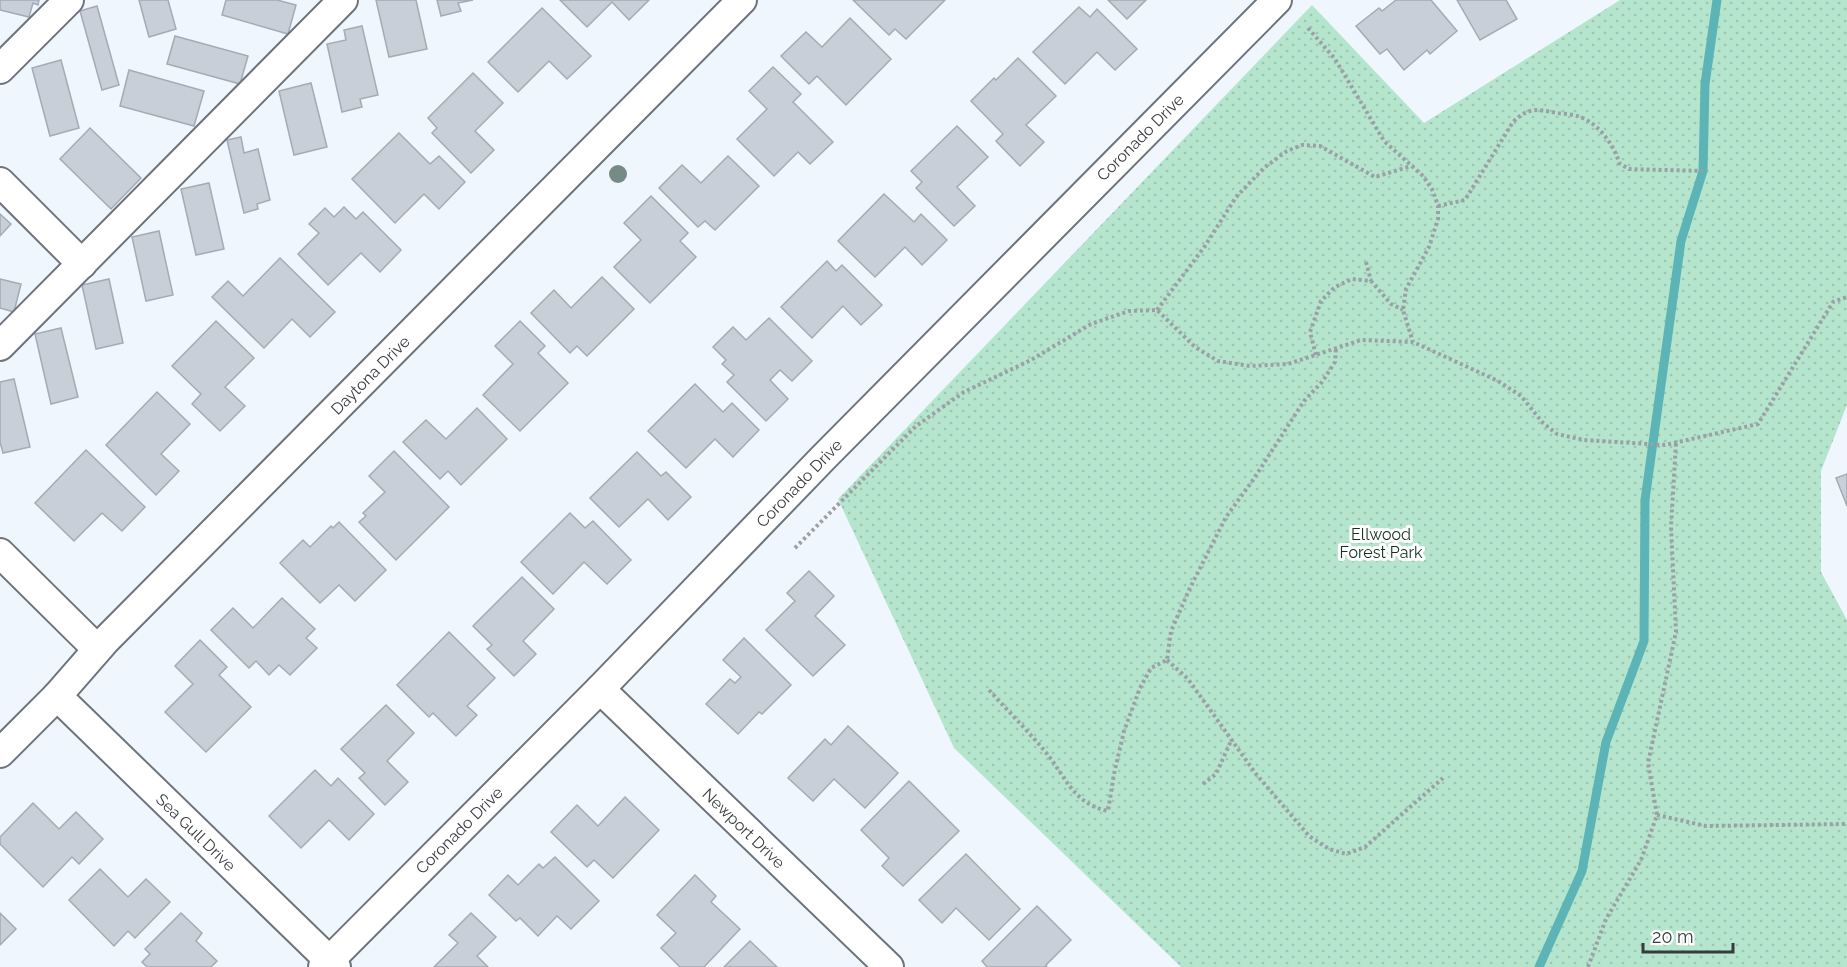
<svg xmlns="http://www.w3.org/2000/svg" width="1847" height="967" viewBox="0 0 1847 967" font-family="Raleway,sans-serif">
<defs>
<pattern id="park-dots" width="8" height="8" patternUnits="userSpaceOnUse" patternTransform="scale(1.5)"><rect width="8" height="8" fill="#b5e6cd"/><path d="M2 2h.1M6 6h.1" fill="none" stroke="#9cc6b1" stroke-width="1.8" stroke-linecap="round"/></pattern>
</defs>
<rect width="100%" height="100%" fill="#f0f6fe"/>
<path fill="url(#park-dots)" d="M1620,0h227v405l-26,66v101l26,48v347h-666l-227,-219 -116,-249 474,-494 112,118z"/>
<g fill="none" stroke-linecap="round" stroke-linejoin="round">
<path stroke="#5cb4b6" stroke-width="9" d="M1539,967l43,-96 24,-129 38,-101 1,-141 36,-259 22,-70 2,-87 12,-84"/>
</g>
<g fill="#c8cfd9" stroke="#a4abb4" stroke-width="1.5">
<path d="M0,0h39l-1,5 -5,-2 -4,14 -29,-7z"/>
<path d="M139,0h29l8,29 -27,8z"/>
<path d="M226,0h51l19,5 -8,29 -66,-19z"/>
<path d="M376,0h40l11,49 -38,8z"/>
<path d="M437,0h36l-15,3 3,8 -20,5z"/>
<path d="M560,0h89l-20,20 -17,-18 -25,25z"/>
<path d="M853,0h92l-39,39 -11,-10 -6,6z"/>
<path d="M1108,0h38l-19,19z"/>
<path d="M1396,0h35l26,31 -27,23 -3,-4 -23,20 -17,-21 -7,5 -24,-28 23,-18 3,3z"/>
<path d="M1457,0h49l11,19 -37,21z"/>
<path d="M97,6l22,79 -17,5 -22,-79z"/>
<path d="M1079,7l11,10 7,-8 40,40 -22,21 -18,-18 -32,32 -32,-32z"/>
<path d="M542,8l49,48 -24,23 -18,-18 -31,31 -30,-30z"/>
<path d="M850,18l41,41 -45,46 -29,-29 -8,8 -28,-28 25,-24 16,15z"/>
<path d="M362,26l16,69 -18,4 2,8 -20,5 -15,-68 19,-4 -2,-10z"/>
<path d="M175,36l73,20 -8,28 -73,-20z"/>
<path d="M1018,58l38,38 -30,29 18,17 -24,24 -24,-25 7,-7 -32,-33 23,-23 2,2z"/>
<path d="M61,60l18,68 -29,8 -18,-68z"/>
<path d="M773,67l28,27 -8,8 40,40 -23,22 -12,-12 -24,24 -37,-37 30,-30 -18,-18z"/>
<path d="M129,70l75,21 -10,35 -74,-20z"/>
<path d="M473,73l30,30 -28,28 19,19 -23,23 -39,-40 5,-5 -9,-10z"/>
<path d="M311,83l16,64 -33,8 -15,-64z"/>
<path d="M957,126l31,31 -31,30 18,19 -21,20 -38,-38 6,-6 -11,-11z"/>
<path d="M90,128l51,50 -30,31 -51,-50z"/>
<path d="M399,133l31,31 9,-8 26,26 -26,27 -15,-15 -29,29 -43,-44z"/>
<path d="M241,137l3,16 14,-4 12,51 -13,4 1,5 -14,4 -17,-73z"/>
<path d="M728,156l31,30 -44,44 -10,-9 -7,6 -39,-39 23,-23 19,18z"/>
<path d="M209,183l15,66 -28,6 -15,-66z"/>
<path d="M884,194l30,28 7,-8 26,26 -25,25 -17,-18 -30,30 -37,-36z"/>
<path d="M651,196l37,37 -8,8 16,16 -46,46 -36,-36 27,-27 -17,-17z"/>
<path d="M344,207l12,12 7,-7 38,38 -21,22 -19,-19 -33,32 -30,-31 21,-21 -10,-9 16,-16 9,9z"/>
<path d="M0,214l11,10 -11,12z"/>
<path d="M159,231l14,64 -27,6 -14,-64z"/>
<path d="M280,258l55,54 -25,25 -18,-18 -28,29 -52,-51 16,-16 15,15z"/>
<path d="M827,261l9,10 6,-6 40,40 -21,20 -18,-19 -31,32 -31,-31z"/>
<path d="M602,277l32,32 -47,47 -10,-10 -7,7 -39,-40 23,-23 17,18z"/>
<path d="M0,279l21,5 -7,28 -14,-4z"/>
<path d="M109,279l14,64 -27,6 -14,-64z"/>
<path d="M769,318l43,43 -20,20 -12,-11 -10,10 18,19 -22,22 -39,-39 7,-7 -12,-11 4,-4 -13,-13 20,-20 13,13z"/>
<path d="M216,321l38,37 -29,29 20,19 -25,25 -28,-27 9,-10 -29,-28z"/>
<path d="M520,321l25,25 -7,7 30,30 -48,48 -37,-36 30,-31 -18,-18z"/>
<path d="M61,328l17,69 -27,7 -16,-70z"/>
<path d="M14,379l16,68 -27,6 -3,-11v-60z"/>
<path d="M695,384l28,28 9,-9 27,27 -26,27 -18,-18 -29,29 -38,-37z"/>
<path d="M157,392l33,32 -29,30 18,17 -23,24 -50,-50z"/>
<path d="M477,408l30,31 -46,46 -13,-14 -8,8 -37,-37 23,-22 20,19z"/>
<path d="M86,450l59,57 -23,24 -20,-18 -28,28 -39,-38z"/>
<path d="M394,451l55,56 -53,53 -37,-38 7,-6 -3,-3 22,-21 -16,-16z"/>
<path d="M637,452l24,24 5,-4 25,25 -23,23 -20,-21 -29,28 -29,-29z"/>
<path d="M1847,474v32l-11,-28z"/>
<path d="M570,513l15,15 8,-7 38,39 -24,24 -23,-22 -31,32 -32,-32z"/>
<path d="M339,522l47,48 -31,31 -16,-16 -19,18 -40,-40 23,-23 7,7 21,-21 2,2z"/>
<path d="M809,571l25,25 -19,20 30,29 -32,31 -47,-46 29,-29 -8,-8z"/>
<path d="M522,577l32,32 -31,32 13,13 -22,22 -27,-27 5,-4 -19,-19z"/>
<path d="M282,598l33,31 -9,9 11,10 -27,27 -11,-10 -10,10 -13,-14 -7,7 -38,-38 22,-22 20,20z"/>
<path d="M449,632l46,46 -28,28 10,9 -21,21 -23,-23 -4,4 -32,-32z"/>
<path d="M744,638l47,47 -29,29 -3,-2 -21,22 -32,-30 24,-25 5,4 6,-6 -18,-17z"/>
<path d="M200,640l27,27 -8,8 32,32 -45,45 -41,-40 28,-28 -18,-18z"/>
<path d="M386,705l28,28 -27,28 21,21 -23,23 -26,-27 6,-5 -24,-24z"/>
<path d="M848,726l50,47 -33,35 -31,-29 -21,22 -25,-23 37,-39 6,6z"/>
<path d="M315,770l16,16 7,-8 36,36 -25,26 -20,-20 -28,28 -32,-32z"/>
<path d="M909,781l50,50 -56,55 -21,-20 7,-8 -28,-28z"/>
<path d="M625,797l34,33 -46,48 -19,-18 -7,7 -36,-35 26,-27 21,21z"/>
<path d="M33,803l26,26 17,-17 27,27 -24,25 -7,-7 -29,30 -43,-43v-7z"/>
<path d="M966,854l54,55 -31,31 -33,-32 -14,15 -23,-23z"/>
<path d="M555,857l44,44 -28,28 -14,-13 -19,20 -18,-18 -4,3 -27,-26 19,-20 10,10 21,-21 4,4z"/>
<path d="M100,869l28,28 18,-18 24,23 -35,36 -7,-7 -14,15 -45,-46z"/>
<path d="M695,875l21,21 -5,6 29,27 -36,38h-24l-19,-19 15,-15 -19,-18z"/>
<path d="M1037,906l34,34 -25,25 1,2h-60l-5,-6z"/>
<path d="M0,913l16,16 -16,16z"/>
<path d="M181,913l21,20 -6,8 21,20 -6,6h-64l-5,-5 8,-8 -5,-5z"/>
<path d="M471,913l25,24 -19,19 11,11h-54l24,-24 -9,-8z"/>
<path d="M750,941l27,26h-53z"/>
</g>
<g fill="none" stroke-linecap="round" stroke-linejoin="round">
<g stroke="#6e747d" stroke-width="32">
<g id="minor">
<path d="M0,69l69,-69"/>
<path d="M0,182l82,82"/>
<path d="M0,346l343,-346"/>
<path d="M0,553l97,96"/>
<path d="M600,689l289,278"/>
<path d="M57,696l279,271"/>
<path d="M0,753l57,-57 48,-55 637,-641"/>
<path d="M323,967l277,-278 223,-231 454,-458"/>
</g>
</g>
<g stroke="#9ba0a6" stroke-width="4" stroke-dasharray="3 3" stroke-linecap="butt">
<path d="M1308,28l27,31 49,82 39,35 10,15 5,15v13l-9,28 -23,42 -3,21 10,32"/>
<path d="M1438,206l27,-6 48,-78c16,-15 23,-13 44,-9 7,1 16,1 23,4 18,6 35,29 39,46l10,6 74,2"/>
<path d="M1366,262l5,19"/>
<path d="M1157,310l48,-64 31,-49 29,-30 22,-16 15,-6 18,1 55,31 36,-11"/>
<path d="M1316,355l-6,-23 11,-31 14,-14 17,-8 19,2 20,23 12,6"/>
<path d="M795,548l121,-122 48,-34 67,-32 60,-36 38,-13 28,-1 38,37 23,14 32,5 38,-2 73,-24 52,2 85,39 23,15 22,27 14,11 27,6 81,5 93,-21 75,-122 14,-5"/>
<path d="M1167,660l21,19 68,95 53,62 20,13 17,5 19,-7 78,-69"/>
<path d="M989,690c18,20 37,39 54,59 22,25 28,54 65,62l6,-37 10,-43 16,-43 11,-20 16,-8 4,-29 19,-43 36,-71 27,-37 51,-79 18,-19 13,-20 1,-13"/>
<path d="M1203,784l13,-10 15,-33"/>
<path d="M1657,815l49,11 141,-2"/>
<path d="M1588,967l18,-48 35,-59 16,-45 -9,-52 28,-131 -5,-105 5,-84"/>
</g>
<use href="#minor" stroke="#fff" stroke-width="28"/>
</g>
<circle fill="#768a86" cx="618" cy="174" r="9"/>
<g text-anchor="middle" stroke-width="6" stroke-linejoin="round" paint-order="stroke">
<g font-size="16" fill="#373a3e" stroke="#fff">
<text transform="translate(1140 137) rotate(-45)" y="6">Coronado Drive</text>
<text transform="translate(370 375) rotate(-45)" y="6">Daytona Drive</text>
<text transform="translate(799 483) rotate(-46)" y="6">Coronado Drive</text>
<text transform="translate(744 828) rotate(44)" y="6">Newport Drive</text>
<text transform="translate(459 830) rotate(-45)" y="6">Coronado Drive</text>
<text transform="translate(196 832) rotate(44)" y="6">Sea Gull Drive</text>
</g>
<g font-size="16" fill="#123224" stroke="#fff">
<text x="1381" y="540">Ellwood<tspan x="1381" dy="18">Forest Park</tspan></text>
</g>
</g>
<path d="M1643 943v9h90v-9" fill="none" stroke="#373a3e" stroke-width="3"/>
<text x="1652" y="943" font-size="18" fill="#373a3e" stroke="#ffffff" stroke-width="4.5" paint-order="stroke">20 m</text>
</svg>
